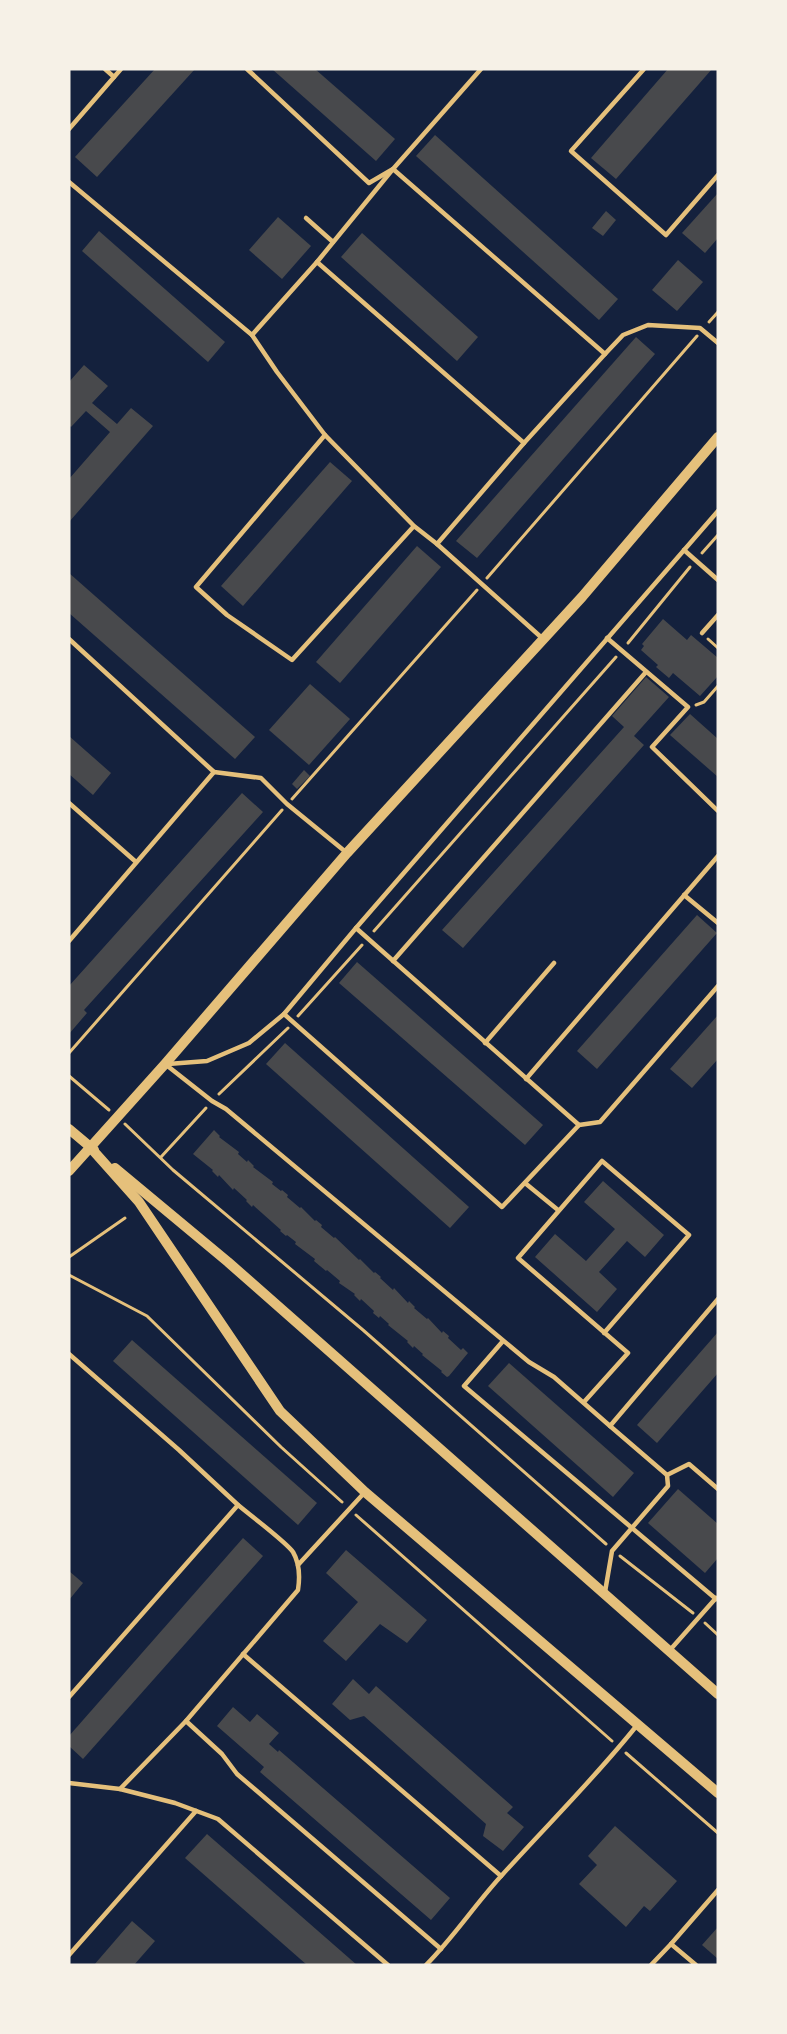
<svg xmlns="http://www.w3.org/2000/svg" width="787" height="2034" viewBox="0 0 787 2034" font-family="Commissioner,sans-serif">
<rect width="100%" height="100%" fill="#14213d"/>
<g fill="#48494c">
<path d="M155,69h40l-98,108 -22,-20z"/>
<path d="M272,69h43l80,70 -19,22z"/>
<path d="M668,69h44l-96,110 -25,-21z"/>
<path d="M435,135l183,164 -19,21 -183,-164z"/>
<path d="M718,193v45l-13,15 -23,-20z"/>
<path d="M606,211l10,9 -13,16 -11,-8z"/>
<path d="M278,217l33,29 -29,33 -33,-29z"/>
<path d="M99,231l126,111 -17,20 -126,-111z"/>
<path d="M362,233l116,104 -21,24 -116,-104z"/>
<path d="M678,260l25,22 -26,29 -25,-21z"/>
<path d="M636,337l19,17 -178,204 -21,-17z"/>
<path d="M84,365l24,21 -16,17 25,21 14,-16 22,18 -84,96v-43l41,-47 -24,-21 -15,16 -2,-2v-43z"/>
<path d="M330,462l22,19 -109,125 -22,-20z"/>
<path d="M417,546l24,21 -101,116 -24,-21z"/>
<path d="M69,573l186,164 -20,22 -166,-146z"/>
<path d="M663,619l24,21 4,-5 27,23v18l-18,20 -27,-23 -4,5 -13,-11 2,-2 -17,-15 3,-4 -2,-2z"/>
<path d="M646,677l23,20 -35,39 10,9 -181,203 -21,-18 182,-203 -12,-11z"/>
<path d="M310,684l40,35 -41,46 -40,-35z"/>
<path d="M690,714l28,25v38l-48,-42z"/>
<path d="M69,736l42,37 -18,22 -24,-21z"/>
<path d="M304,770l6,6 -13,13 -5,-5z"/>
<path d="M242,793l21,19 -179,198 3,3 -18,21v-48z"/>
<path d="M697,915l20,18 -120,136 -20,-18z"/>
<path d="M357,962l186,163 -18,20 -186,-162z"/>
<path d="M718,1015v44l-26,29 -22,-19z"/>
<path d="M285,1043l184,164 -19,21 -184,-164z"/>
<path d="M214,1130l6,6 -1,1 20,15 -1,2 9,8 1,-2 6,6 -1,1 20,15 -1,2 9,7 1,-1 6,5 -1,2 13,11 1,-1 14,14 1,-1 6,5 -1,2 13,11 1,-1 24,23 1,-1 14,14 1,-1 6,5 -1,1 13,12 1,-2 14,15 1,-2 6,6 -1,1 13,11 1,-1 14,15 1,-2 6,5 -1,2 13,12 2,-2 5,5 -19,23 -2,1 -6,-5 1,-1 -20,-16 1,-1 -9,-8 -1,2 -6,-6 1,-1 -20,-16 1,-1 -9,-8 -1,2 -6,-5 1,-2 -13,-12 -1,2 -6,-6 1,-1 -16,-11 1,-2 -13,-11 -1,1 -12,-10 1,-2 -20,-15 1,-2 -9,-7 -1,1 -6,-5 1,-1 -28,-25 -1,2 -6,-6 1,-1 -13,-12 -1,2 -14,-15 -1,2 -6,-6 1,-1 -20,-16z"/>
<path d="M603,1181l61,54 -19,22 -18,-16 -28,31 18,17 -20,23 -62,-55 20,-23 31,27 29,-32 -31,-27z"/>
<path d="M718,1332v41l-61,70 -20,-18z"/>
<path d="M132,1340l185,163 -19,22 -185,-164z"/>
<path d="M509,1363l125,110 -21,24 -125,-111z"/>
<path d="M678,1489l40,35v34l-13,15 -57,-50z"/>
<path d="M243,1538l20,18 -180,203 -14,-13v-10z"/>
<path d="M346,1550l81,70 -20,23 -27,-19 -34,37 -23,-20 35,-39 -32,-29z"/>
<path d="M69,1571l14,12 -14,17z"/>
<path d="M353,1679l16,15 7,-8 137,121 -6,6 17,14 -21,24 -20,-15 3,-12 -122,-108 -14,4 -18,-16z"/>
<path d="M233,1707l17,15 7,-8 22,19 -10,11 9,8 1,-2 171,148 -19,22 -171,-148 4,-5 -47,-41z"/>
<path d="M615,1826l62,55 -27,30 -6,-5 -18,21 -47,-43 18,-19 -9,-9z"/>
<path d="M207,1834l150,131h-50l-122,-107z"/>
<path d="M132,1921l23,20 -21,24h-40z"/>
<path d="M718,1927v32l-16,-14z"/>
</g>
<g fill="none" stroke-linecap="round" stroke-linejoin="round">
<g stroke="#e5c07b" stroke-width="3">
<path d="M709,322l9,-10"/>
<path d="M702,553l16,-18"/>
<path d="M487,578l210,-242"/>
<path d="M708,639l10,9"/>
<path d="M628,643l62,-76"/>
<path d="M696,705l8,-3 14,-16"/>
<path d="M292,799l185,-209"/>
<path d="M374,931l242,-274"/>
<path d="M298,1016l64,-71"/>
<path d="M69,1053l213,-243"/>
<path d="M69,1076l40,34"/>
<path d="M219,1094l69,-66"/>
<path d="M125,1124l48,46 190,160 243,214"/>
<path d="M161,1157l45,-49"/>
<path d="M69,1257l56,-39"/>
<path d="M69,1275l78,41 134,131 61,55"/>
<path d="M356,1515l256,226"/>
<path d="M620,1556l73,57"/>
<path d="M705,1623l13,12"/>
<path d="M626,1753l92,80"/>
</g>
<g stroke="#e5c07b" stroke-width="4.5">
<path d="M105,69l9,8"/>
<path d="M247,69l122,114 24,-14 212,185 -81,89 -87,101 105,94"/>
<path d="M481,69l-88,100 -76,93 207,181"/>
<path d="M644,69l-73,82 95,84 52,-60"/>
<path d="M69,129l52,-60"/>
<path d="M69,182l183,153"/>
<path d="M306,218l27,24"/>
<path d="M317,262l-65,73 25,37 48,63"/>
<path d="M605,354l18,-19 25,-10 52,3 18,15"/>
<path d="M414,526l-122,134 -65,-45 -31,-28 129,-152 89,91 23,18"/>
<path d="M684,550l34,30"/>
<path d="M702,633l16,-18"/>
<path d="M607,638l81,69 -36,40 66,64"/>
<path d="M69,639l145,133"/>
<path d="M69,803l67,59"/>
<path d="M684,895l34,28"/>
<path d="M356,928l223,197"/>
<path d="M69,941l145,-169 47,6 26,26 60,49"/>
<path d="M393,961l253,-289"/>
<path d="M284,1014l218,193 77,-82 21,-3 118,-136"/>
<path d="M485,1043l69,-80"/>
<path d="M165,1064l47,37 14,8 303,253 25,15 56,49 108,-127"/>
<path d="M168,1064l39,-3 42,-18 35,-29 72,-86 362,-417"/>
<path d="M526,1079l192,-223"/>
<path d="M525,1183l33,27"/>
<path d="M503,1341l-39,45 252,213"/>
<path d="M69,1354l110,96 59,55"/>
<path d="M584,1402l44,-49 -110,-95 84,-97 87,74 -85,98"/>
<path d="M667,1475l22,-11 29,25"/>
<path d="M298,1565l67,-73"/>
<path d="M605,1592l7,-41 56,-65 -1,-11 -57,-49"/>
<path d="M670,1650l46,-52"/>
<path d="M243,1654l258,222"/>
<path d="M69,1697l169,-192c12,10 48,37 55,47 7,12 7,25 5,38l-112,131 -66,68"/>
<path d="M186,1721l36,33 15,20 204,175"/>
<path d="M69,1783l51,6 55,14 43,16 170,146"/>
<path d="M69,1955l127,-144"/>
<path d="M426,1965c28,-28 50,-62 77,-91 45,-50 93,-97 135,-150"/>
<path d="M651,1965l20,-21"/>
<path d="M696,1965l-25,-21 47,-54"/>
</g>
<g stroke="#e5c07b" stroke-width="10">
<path d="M69,1129l25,21"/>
<path d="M90,1147l49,55 141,209 85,81 353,301"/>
<path d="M115,1168l113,94 490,432"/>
<path d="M69,1171l96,-107 182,-211 235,-256 136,-160"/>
</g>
</g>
<rect width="787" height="2034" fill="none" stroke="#f6f1e7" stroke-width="141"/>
</svg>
